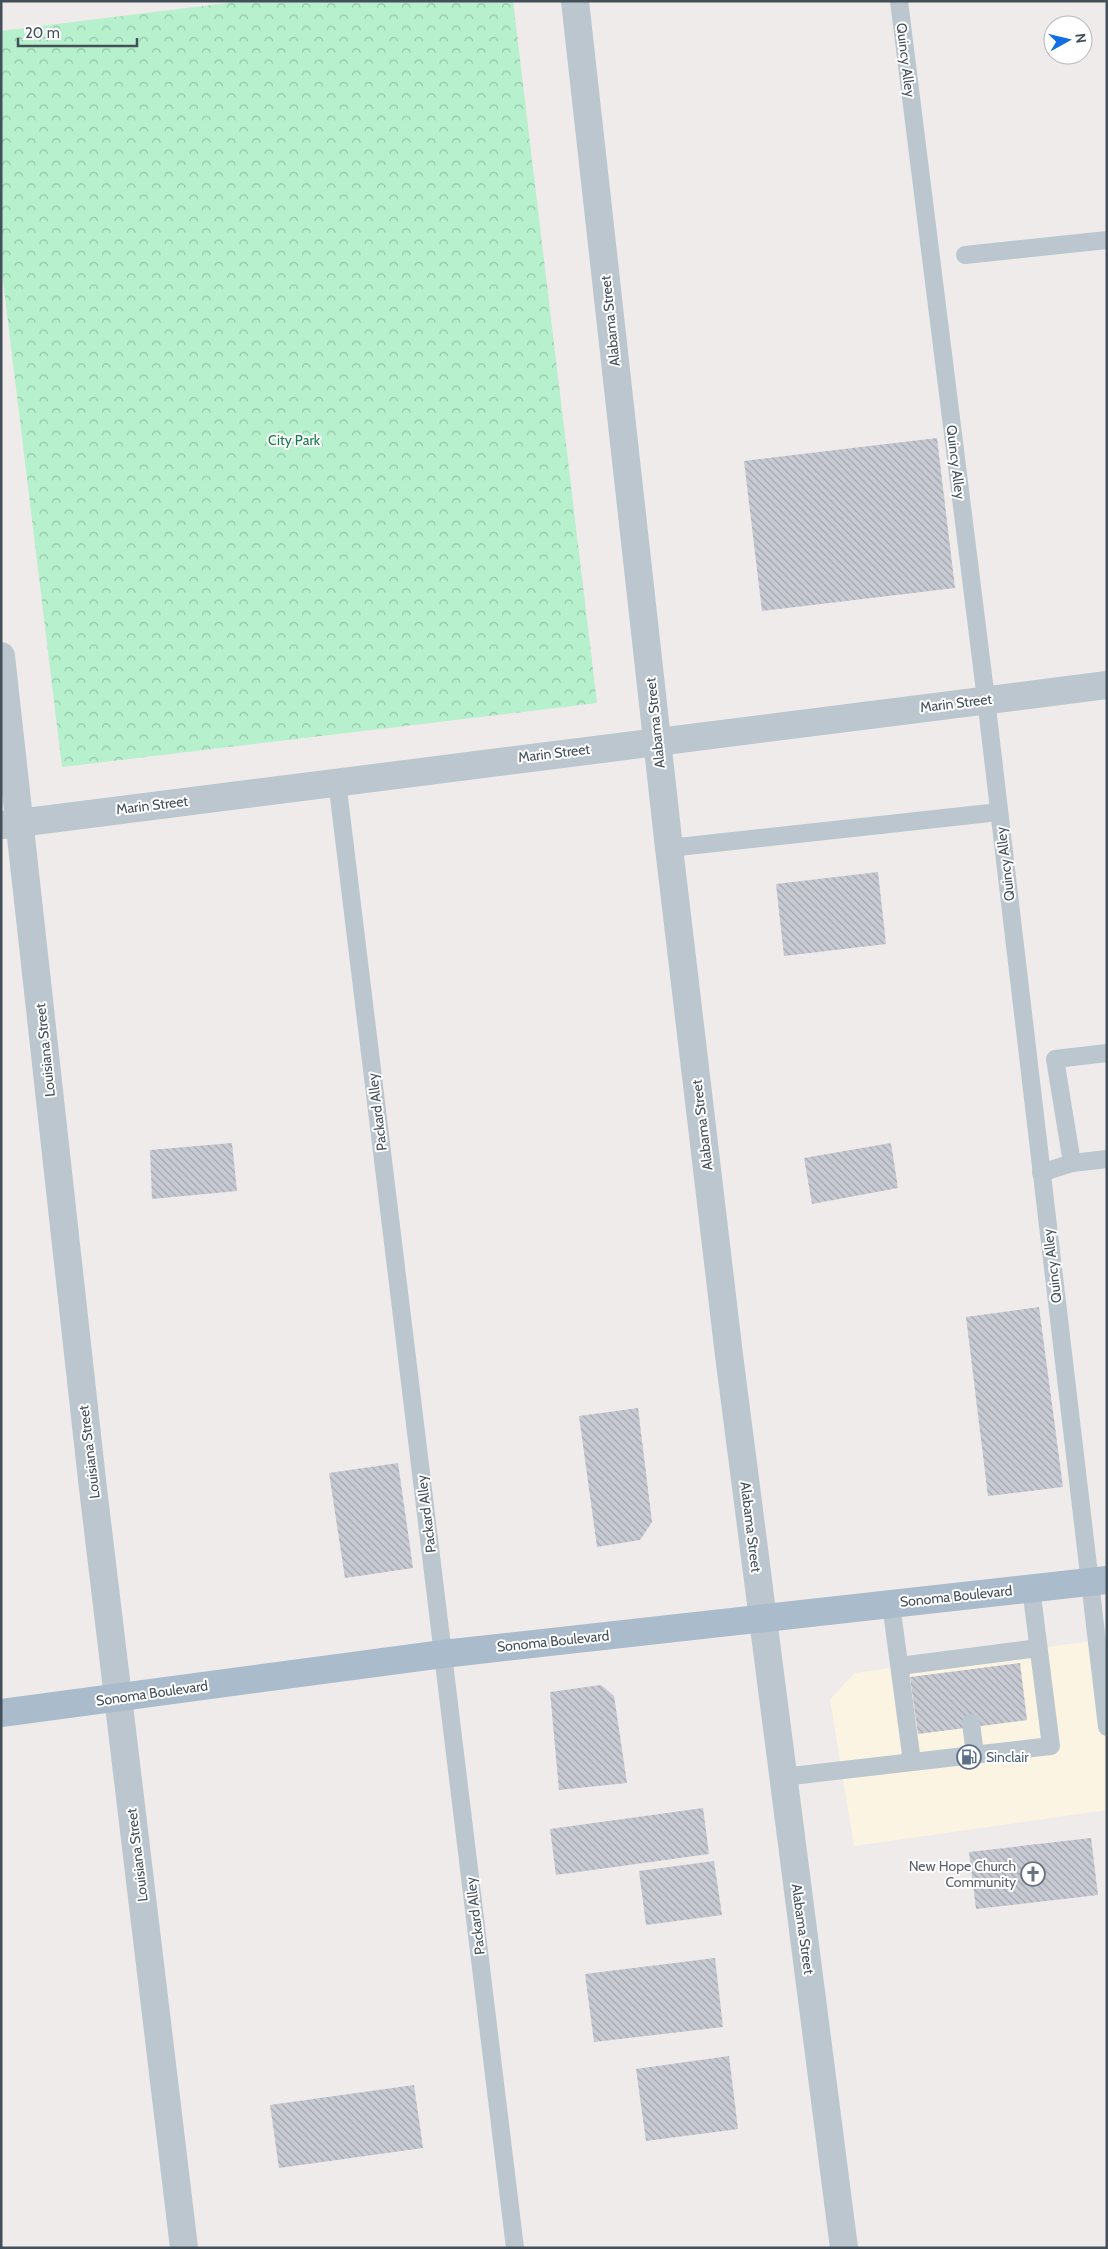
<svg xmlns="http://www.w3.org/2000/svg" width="1108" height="2249" viewBox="0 0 1108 2249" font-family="Cabin,sans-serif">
<defs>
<pattern id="forest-crowns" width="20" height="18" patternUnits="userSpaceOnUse" patternTransform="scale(1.25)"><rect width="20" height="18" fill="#b6f0cc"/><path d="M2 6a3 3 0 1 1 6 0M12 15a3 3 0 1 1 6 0" fill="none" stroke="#96c5a9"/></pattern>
<pattern id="building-back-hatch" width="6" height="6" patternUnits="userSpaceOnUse" patternTransform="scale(1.25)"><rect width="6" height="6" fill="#c7cad2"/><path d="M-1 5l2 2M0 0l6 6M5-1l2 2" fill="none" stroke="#a3a6ad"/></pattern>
</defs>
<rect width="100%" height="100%" fill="#efebeb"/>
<path fill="#fcf4e2" d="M1107,1639v171l-253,36 -24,-147 25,-26z"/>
<path fill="url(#forest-crowns)" d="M243,1h270l84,702 -535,64 -61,-503v-233z"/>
<g fill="url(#building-back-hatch)">
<path d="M937,438l18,150 -193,23 -18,-150z"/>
<path d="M878,872l8,72 -102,12 -8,-72z"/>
<path d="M232,1143l5,48 -85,8 -2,-49z"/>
<path d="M891,1143l7,45 -86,16 -8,-46z"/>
<path d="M1039,1307l24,180 -75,9 -22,-179z"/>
<path d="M638,1408l14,114 -12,18 -43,7 -18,-131z"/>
<path d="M398,1463l15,105 -68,10 -16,-105z"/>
<path d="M1020,1663l7,57 -109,14 -8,-57z"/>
<path d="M601,1685l13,11 13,87 -68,7 -9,-98z"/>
<path d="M703,1808l6,46 -153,21 -6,-46z"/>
<path d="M1091,1838l7,57 -122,14 -7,-57z"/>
<path d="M714,1861l8,54 -76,10 -7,-54z"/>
<path d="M715,1958l8,69 -129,15 -9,-68z"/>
<path d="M729,2056l9,73 -92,12 -10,-72z"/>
<path d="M414,2085l9,63 -144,20 -9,-63z"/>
</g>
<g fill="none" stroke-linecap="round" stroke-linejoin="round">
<g stroke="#bbc6cf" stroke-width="18">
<path d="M899,1l87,698 121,1028"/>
<path d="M965,255l142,-15"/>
<path d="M337,781l178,1467"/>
<path d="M669,848l330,-36"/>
<path d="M1107,1053l-52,6 17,104 35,-4"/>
<path d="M1041,1173l31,-10"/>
<path d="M891,1604l21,158"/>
<path d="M900,1666l138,-18"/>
<path d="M971,1723l4,32"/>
<path d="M783,1777l268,-31 -20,-158"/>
</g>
<g stroke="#bbc6cf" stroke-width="28">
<path d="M575,1l94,847 60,507 115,893"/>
<path d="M1,656l91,824 92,768"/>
<path d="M3,825l1104,-140"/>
</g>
<path stroke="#abc" stroke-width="28" d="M1,1713l442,-59 664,-74"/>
</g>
<defs>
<g id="fuel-ring" transform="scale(1.25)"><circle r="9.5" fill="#fff" stroke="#5c6f8a" stroke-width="1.5"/><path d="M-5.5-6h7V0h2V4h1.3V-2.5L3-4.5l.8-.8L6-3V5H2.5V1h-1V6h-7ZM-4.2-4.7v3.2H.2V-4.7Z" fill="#5c6f8a"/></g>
<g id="church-ring" transform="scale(1.25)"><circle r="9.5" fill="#fff" stroke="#6b7280" stroke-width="1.5"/><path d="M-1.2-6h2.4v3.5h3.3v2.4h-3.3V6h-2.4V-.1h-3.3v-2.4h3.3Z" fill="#6b7280"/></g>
</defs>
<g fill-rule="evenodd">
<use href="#fuel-ring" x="969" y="1757"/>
<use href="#church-ring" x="1033" y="1874"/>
</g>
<g text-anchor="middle" stroke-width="4" stroke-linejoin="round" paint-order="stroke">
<g font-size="14" fill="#434f59" stroke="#fff">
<text transform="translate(906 60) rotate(83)" y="5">Quincy Alley</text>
<text transform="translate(610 321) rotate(-96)" y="5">Alabama Street</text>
<text transform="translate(956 462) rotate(83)" y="5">Quincy Alley</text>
<text transform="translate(956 703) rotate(-7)" y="5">Marin Street</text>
<text transform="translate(655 723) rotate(-96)" y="5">Alabama Street</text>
<text transform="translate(554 753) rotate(-7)" y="5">Marin Street</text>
<text transform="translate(152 805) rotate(-7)" y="5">Marin Street</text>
<text transform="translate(1005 864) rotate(-97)" y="5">Quincy Alley</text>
<text transform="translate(45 1050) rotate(-96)" y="5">Louisiana Street</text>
<text transform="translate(377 1112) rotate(-97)" y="5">Packard Alley</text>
<text transform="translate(702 1125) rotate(-97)" y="5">Alabama Street</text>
<text transform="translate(1052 1266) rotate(-97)" y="5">Quincy Alley</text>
<text transform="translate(89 1452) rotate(-97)" y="5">Louisiana Street</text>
<text transform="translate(426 1514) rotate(-97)" y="5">Packard Alley</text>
<text transform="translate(751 1527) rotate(83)" y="5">Alabama Street</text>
<text transform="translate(956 1596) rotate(-6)" y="5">Sonoma Boulevard</text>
<text transform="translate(553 1641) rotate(-6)" y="5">Sonoma Boulevard</text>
<text transform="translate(152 1693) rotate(-8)" y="5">Sonoma Boulevard</text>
<text transform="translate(137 1855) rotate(-97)" y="5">Louisiana Street</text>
<text transform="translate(475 1916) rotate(-97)" y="5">Packard Alley</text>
<text transform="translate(803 1929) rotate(82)" y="5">Alabama Street</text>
</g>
<g font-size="14" fill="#137c47" stroke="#fff">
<text x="294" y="445">City Park</text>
</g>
<g font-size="14" fill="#4e5e75" stroke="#fff" text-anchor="start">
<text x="986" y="1762">Sinclair</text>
</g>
<g font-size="14" fill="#5b616d" stroke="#fff" text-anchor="end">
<text x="1016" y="1871">New Hope Church<tspan x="1016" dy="16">Community</tspan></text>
</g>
</g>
<rect width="1108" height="2249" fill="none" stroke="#434f59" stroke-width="5"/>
<g transform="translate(1068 40) rotate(82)"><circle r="24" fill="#ffffff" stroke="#b4b9bd"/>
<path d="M0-4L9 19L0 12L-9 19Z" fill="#126ee2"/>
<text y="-8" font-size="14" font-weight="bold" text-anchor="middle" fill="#434f59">N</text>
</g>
<path d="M18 38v8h119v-8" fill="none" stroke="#434f59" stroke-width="2.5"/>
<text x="25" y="38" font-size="15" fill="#434f59" stroke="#ffffff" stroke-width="4" paint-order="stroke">20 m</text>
</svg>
